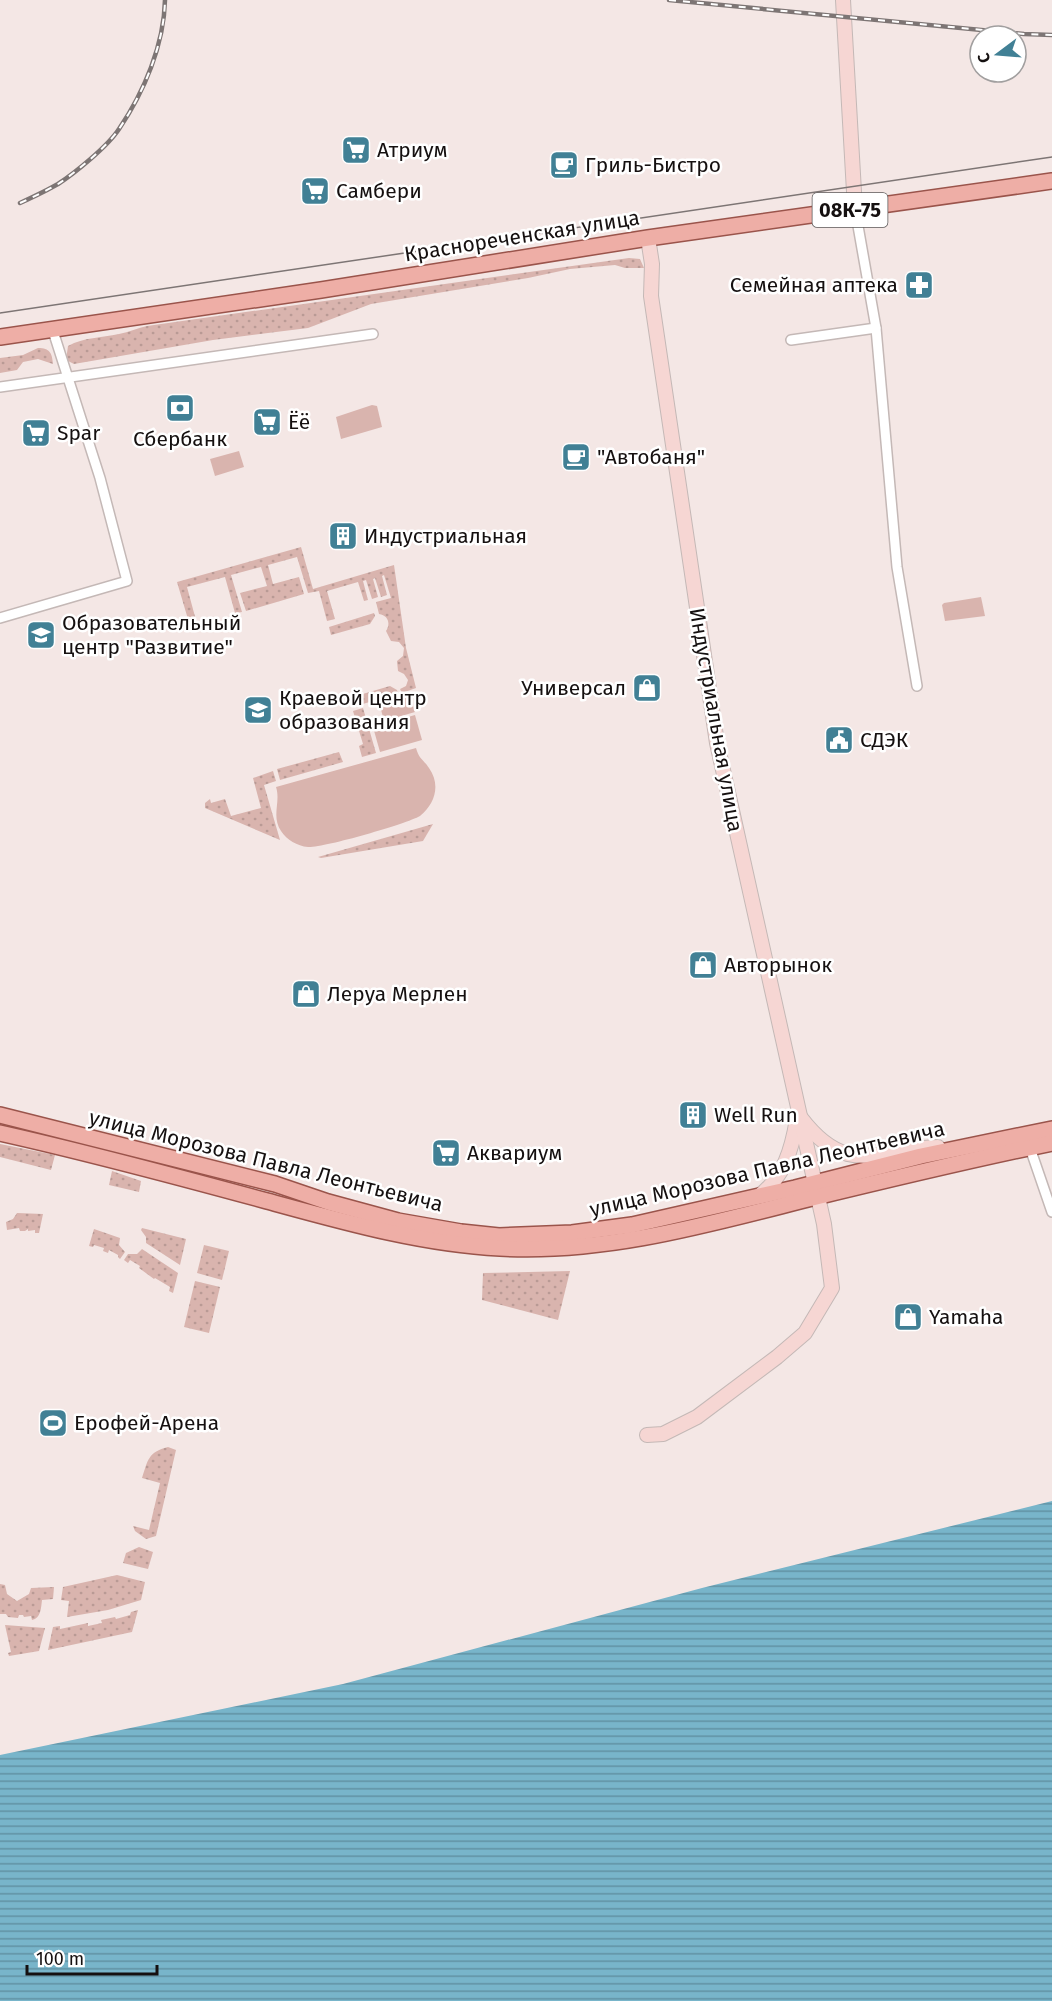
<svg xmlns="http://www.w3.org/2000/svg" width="1052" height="2001" viewBox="0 0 1052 2001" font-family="'Fira Sans',sans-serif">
<defs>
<pattern id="grass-dots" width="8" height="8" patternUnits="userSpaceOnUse" patternTransform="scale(1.5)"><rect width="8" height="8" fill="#d9b4ae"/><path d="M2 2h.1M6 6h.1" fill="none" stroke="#b99a95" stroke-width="1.8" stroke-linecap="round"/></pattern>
<pattern id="water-rules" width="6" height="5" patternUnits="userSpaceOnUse" patternTransform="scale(1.5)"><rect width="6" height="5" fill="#78b5ca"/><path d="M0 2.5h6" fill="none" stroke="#6192a3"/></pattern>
</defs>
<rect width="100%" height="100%" fill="#f4e7e5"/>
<g fill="url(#grass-dots)">
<path d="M629,258l11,1 4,9h-19l-10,-3 -45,4 -42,9 -157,26 -63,24 -95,12 -139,24 -8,-4 2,-14c16,-9 33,-8 51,-12 10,-2 19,-6 28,-8z"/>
<path d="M38,348c12,0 14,5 15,16l-15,-5 -15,3 -6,8 -17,3v-15l23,-3z"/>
<path d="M301,547l12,42 81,-24 12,83 10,40 -14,5 -2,-4 6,-3 2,-6 -4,-6 -6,-3 -1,-10 6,-5 1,-8 -5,-6 -8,-1 -5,-10c5,-7 2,-16 -7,-17l-3,-12 15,-4 -7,-23 -2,1 5,19 -6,2 -6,-19 -2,1 5,18 -6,2 -6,-19 -3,1 5,19 -4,1 -6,-19 -31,9 8,28 -8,2 -8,-30 -11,2 -11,-36 -29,8 5,19 26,-7 5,17 -58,17 -6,-18 27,-7 -6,-19 -30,8 11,37 -7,1 -10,-36 -38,10 10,37 -7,2 -13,-44z"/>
<path d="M374,613l1,3 -5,8 -39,11 -2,-8z"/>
<path d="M390,686l7,4 1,4 -46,13 -3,-9z"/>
<path d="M363,708l13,45 -14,4 -3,-11 4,-2 -10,-33z"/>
<path d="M339,752l4,10 -63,18 -3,-11z"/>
<path d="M273,771l3,10 -12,4 16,55 -75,-32v-5l5,-4 1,4 14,-4 6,17 30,-8 -8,-30z"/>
<path d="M433,824l-10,17 -102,17 -3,-1z"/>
<path d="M0,1144l55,11 -4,15 -51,-13z"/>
<path d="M112,1171l29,10 -2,11 -30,-7z"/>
<path d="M17,1213l26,1 -4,19h-4v-3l-7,1v-2l-3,2h-5l-1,-3 -12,2 -1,-8 7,-3z"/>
<path d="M142,1228l44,11 -6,26 -34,-22v-6l-5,-7z"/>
<path d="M94,1229l26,9 -1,7 6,7 -5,7 -2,-2v-2l-9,-5 -1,3 -5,-2 1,-3 -10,-3 -1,2 -4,-1z"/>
<path d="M204,1245l25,6 -7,29 -25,-7z"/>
<path d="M142,1249l36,24 -5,20 -4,-2 1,-4 -15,-9 -1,1 -15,-11 1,-2 -10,-6 -2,3 -4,-3 4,-6h9z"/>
<path d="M570,1271l-12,49 -76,-20 1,-27z"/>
<path d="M195,1281l25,6 -11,46 -25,-6z"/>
<path d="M168,1447l8,3 -20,86 -10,3 -11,-8 -2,-5 16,4 11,-47 -18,-5c6,-18 6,-26 26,-31z"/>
<path d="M139,1547l14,5 -5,17 -25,-6 3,-10z"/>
<path d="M117,1575l28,7 -4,18 -33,10 -41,7 2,-16 -8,-1 2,-13z"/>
<path d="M0,1584l5,1 2,9 10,7 12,-7 2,-6 23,-1 -1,12 -11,1c-1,8 -1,18 -10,20l-1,-4 -7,1 -1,-2h-4l-1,3 -10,-1 -2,-3h-6z"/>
<path d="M138,1610l-6,22 -84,18 5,-23 7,-1v3l28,-6v3l14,-3 -1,-3 14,-3 1,2 14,-4 1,-3z"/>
<path d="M5,1625l40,3 -6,23 -30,5 -1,-3 3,-1z"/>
</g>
<g fill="#d9b4ae">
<path d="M372,405l5,1 5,21 -41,12 -5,-22z"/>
<path d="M239,451l5,16 -29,9 -5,-17z"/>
<path d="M981,597l4,19 -40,5 -3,-16 2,-2z"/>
<path d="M409,693l6,19 -31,9 -5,-19z"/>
<path d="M415,715l7,25 -42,12 -7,-25z"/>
<path d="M416,748c3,11 7,11 13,20 12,17 6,36 -9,48 -14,8 -97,32 -112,31 -11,-1 -21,-7 -27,-16 -10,-15 0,-29 -5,-44z"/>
</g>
<path fill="url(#water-rules)" d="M1052,1501v500h-1052v-246l343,-71 359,-96z"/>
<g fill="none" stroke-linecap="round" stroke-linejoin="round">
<g stroke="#c4b8b6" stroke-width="12">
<g id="street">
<path d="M855,209l21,119 21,239 20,119"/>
<path d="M791,340l85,-12"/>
<path d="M0,387l373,-53"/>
<path d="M0,618l127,-37 -27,-103 -47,-147"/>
<path d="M1030,1148l22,64"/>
</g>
</g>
<g stroke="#c4b8b6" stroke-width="16">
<g id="secondary">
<path d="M843,0l12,209"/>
<path d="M801,1118c46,60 75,31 137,29"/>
<path d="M759,1196c25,-19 33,-47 38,-77"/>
<path d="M647,1435l16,-1 34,-17 80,-60 28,-24 27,-45 -8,-64 -107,-481 -66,-447 1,-32 -4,-26"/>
</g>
</g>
<g stroke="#9a544b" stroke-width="18">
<g id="primary">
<path d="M0,337l321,-47 327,-52 404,-57"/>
<path d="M0,1115l275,69 53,18 70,19 63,11 38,4 73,-3 60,-8 163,-37 126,-32 131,-27"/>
<path d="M0,1133c90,20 179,44 267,68 77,21 154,43 233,47 103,6 206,-23 304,-48 82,-20 165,-40 248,-57"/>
</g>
</g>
<use href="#street" stroke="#fff" stroke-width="9"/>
<use href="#secondary" stroke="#f6d6d3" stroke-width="14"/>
<use href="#primary" stroke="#eeaea6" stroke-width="15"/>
<path stroke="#7d7574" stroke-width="1.5" d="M0,313l1052,-156"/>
<g stroke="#7d7574" stroke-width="4.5">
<g id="rail">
<path d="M669,0l355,34 28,1"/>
<path d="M20,203c13,-6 26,-12 38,-19 17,-11 50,-38 61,-55 25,-37 45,-84 46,-129"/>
</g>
</g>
<use href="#rail" stroke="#fff" stroke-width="2" stroke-dasharray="7" stroke-linecap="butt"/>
</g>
<defs>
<g id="supermarket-square" transform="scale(1.5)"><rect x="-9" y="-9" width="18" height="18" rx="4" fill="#418095" stroke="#fff"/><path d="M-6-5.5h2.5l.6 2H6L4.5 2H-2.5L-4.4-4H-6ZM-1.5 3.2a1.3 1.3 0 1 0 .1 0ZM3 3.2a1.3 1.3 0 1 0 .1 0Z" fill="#fff"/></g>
<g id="cafe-square" transform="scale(1.5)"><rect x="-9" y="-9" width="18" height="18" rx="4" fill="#418095" stroke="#fff"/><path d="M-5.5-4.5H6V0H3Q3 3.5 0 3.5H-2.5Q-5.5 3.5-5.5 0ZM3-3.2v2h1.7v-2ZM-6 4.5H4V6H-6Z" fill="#fff"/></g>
<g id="pharmacy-square" transform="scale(1.5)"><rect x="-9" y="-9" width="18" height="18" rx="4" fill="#418095" stroke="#fff"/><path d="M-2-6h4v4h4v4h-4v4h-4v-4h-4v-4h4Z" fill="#fff"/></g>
<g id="bank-square" transform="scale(1.5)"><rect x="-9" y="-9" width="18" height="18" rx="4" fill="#418095" stroke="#fff"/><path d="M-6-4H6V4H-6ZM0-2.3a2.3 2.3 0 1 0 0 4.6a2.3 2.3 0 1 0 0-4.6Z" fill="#fff"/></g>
<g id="building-square" transform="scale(1.5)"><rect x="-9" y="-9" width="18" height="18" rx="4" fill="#418095" stroke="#fff"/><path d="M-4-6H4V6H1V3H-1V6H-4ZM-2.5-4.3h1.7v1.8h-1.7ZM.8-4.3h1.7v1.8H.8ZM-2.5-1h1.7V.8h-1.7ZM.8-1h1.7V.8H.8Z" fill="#fff"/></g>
<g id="school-square" transform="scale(1.5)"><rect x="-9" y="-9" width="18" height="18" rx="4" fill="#418095" stroke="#fff"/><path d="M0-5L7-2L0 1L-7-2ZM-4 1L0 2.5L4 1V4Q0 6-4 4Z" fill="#fff"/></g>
<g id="shop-square" transform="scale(1.5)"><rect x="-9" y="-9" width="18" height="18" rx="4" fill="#418095" stroke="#fff"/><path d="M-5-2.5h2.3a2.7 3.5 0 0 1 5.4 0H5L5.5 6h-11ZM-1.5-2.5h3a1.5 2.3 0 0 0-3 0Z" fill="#fff"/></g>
<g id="civic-square" transform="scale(1.5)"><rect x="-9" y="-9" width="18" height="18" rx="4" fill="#418095" stroke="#fff"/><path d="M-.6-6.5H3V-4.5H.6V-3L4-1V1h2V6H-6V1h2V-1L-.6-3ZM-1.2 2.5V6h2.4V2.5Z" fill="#fff"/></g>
<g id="stadium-square" transform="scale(1.5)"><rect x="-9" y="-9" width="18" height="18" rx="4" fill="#418095" stroke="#fff"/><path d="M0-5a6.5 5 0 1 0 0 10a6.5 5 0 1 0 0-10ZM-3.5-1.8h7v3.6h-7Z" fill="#fff"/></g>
</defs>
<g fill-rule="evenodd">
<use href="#supermarket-square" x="356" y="150"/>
<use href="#cafe-square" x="564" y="165"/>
<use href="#supermarket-square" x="315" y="191"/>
<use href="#pharmacy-square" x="919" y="285"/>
<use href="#bank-square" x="180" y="408"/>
<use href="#supermarket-square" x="267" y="422"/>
<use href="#supermarket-square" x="36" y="433"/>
<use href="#cafe-square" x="576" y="457"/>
<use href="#building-square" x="343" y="536"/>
<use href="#school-square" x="41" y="635"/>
<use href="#shop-square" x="647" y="688"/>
<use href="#school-square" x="258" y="710"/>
<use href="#civic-square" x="839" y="740"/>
<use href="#shop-square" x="703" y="965"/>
<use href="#shop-square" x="306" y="994"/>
<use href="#building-square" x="693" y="1115"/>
<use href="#supermarket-square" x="446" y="1153"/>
<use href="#shop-square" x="908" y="1317"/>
<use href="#stadium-square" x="53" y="1423"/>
</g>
<g text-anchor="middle" stroke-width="5" stroke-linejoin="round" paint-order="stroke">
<rect fill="#fff" stroke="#5b5858" stroke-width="1.5" x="812.5" y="193" width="75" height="34" rx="4.5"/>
<g font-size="20" font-weight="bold" fill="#151010">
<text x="850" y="217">08К-75</text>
</g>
<g font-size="21" fill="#151010" stroke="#fff" text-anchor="start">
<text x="377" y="157">Атриум</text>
<text x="585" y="172">Гриль-Бистро</text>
<text x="336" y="198">Самбери</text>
<text x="898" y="292" text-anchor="end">Семейная аптека</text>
<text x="288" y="429">Ёё</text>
<text x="57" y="440">Spar</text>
<text x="180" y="446" text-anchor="middle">Сбербанк</text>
<text x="597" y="464">"Автобаня"</text>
<text x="364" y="543">Индустриальная</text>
<text x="62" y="630">Образовательный<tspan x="62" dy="24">центр "Развитие"</tspan></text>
<text x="626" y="695" text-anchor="end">Универсал</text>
<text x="279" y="705">Краевой центр<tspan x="279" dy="24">образования</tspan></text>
<text x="860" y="747">СДЭК</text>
<text x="724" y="972">Авторынок</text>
<text x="327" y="1001">Леруа Мерлен</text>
<text x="714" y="1122">Well Run</text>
<text x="467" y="1160">Аквариум</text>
<text x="929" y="1324">Yamaha</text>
<text x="74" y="1430">Ерофей-Арена</text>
</g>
<g font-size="21" fill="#151010" stroke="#fff">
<text transform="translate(522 236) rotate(-9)" y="7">Краснореченская улица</text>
<text transform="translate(716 720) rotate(80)" y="7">Индустриальная улица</text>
<text transform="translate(266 1161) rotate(14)" y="7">улица Морозова Павла Леонтьевича</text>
<text transform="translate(767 1169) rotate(-13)" y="7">улица Морозова Павла Леонтьевича</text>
</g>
</g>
<g transform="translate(998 54) rotate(254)"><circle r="28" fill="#ffffff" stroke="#a19f9f" stroke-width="1.5"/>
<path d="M0-4.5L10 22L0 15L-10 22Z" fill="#418095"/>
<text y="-9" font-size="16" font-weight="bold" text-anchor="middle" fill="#151010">С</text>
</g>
<path d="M27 1965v9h130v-9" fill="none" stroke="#151010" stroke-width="3"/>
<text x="36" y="1965" font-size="18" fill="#151010" stroke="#ffffff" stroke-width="4.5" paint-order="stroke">100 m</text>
</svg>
